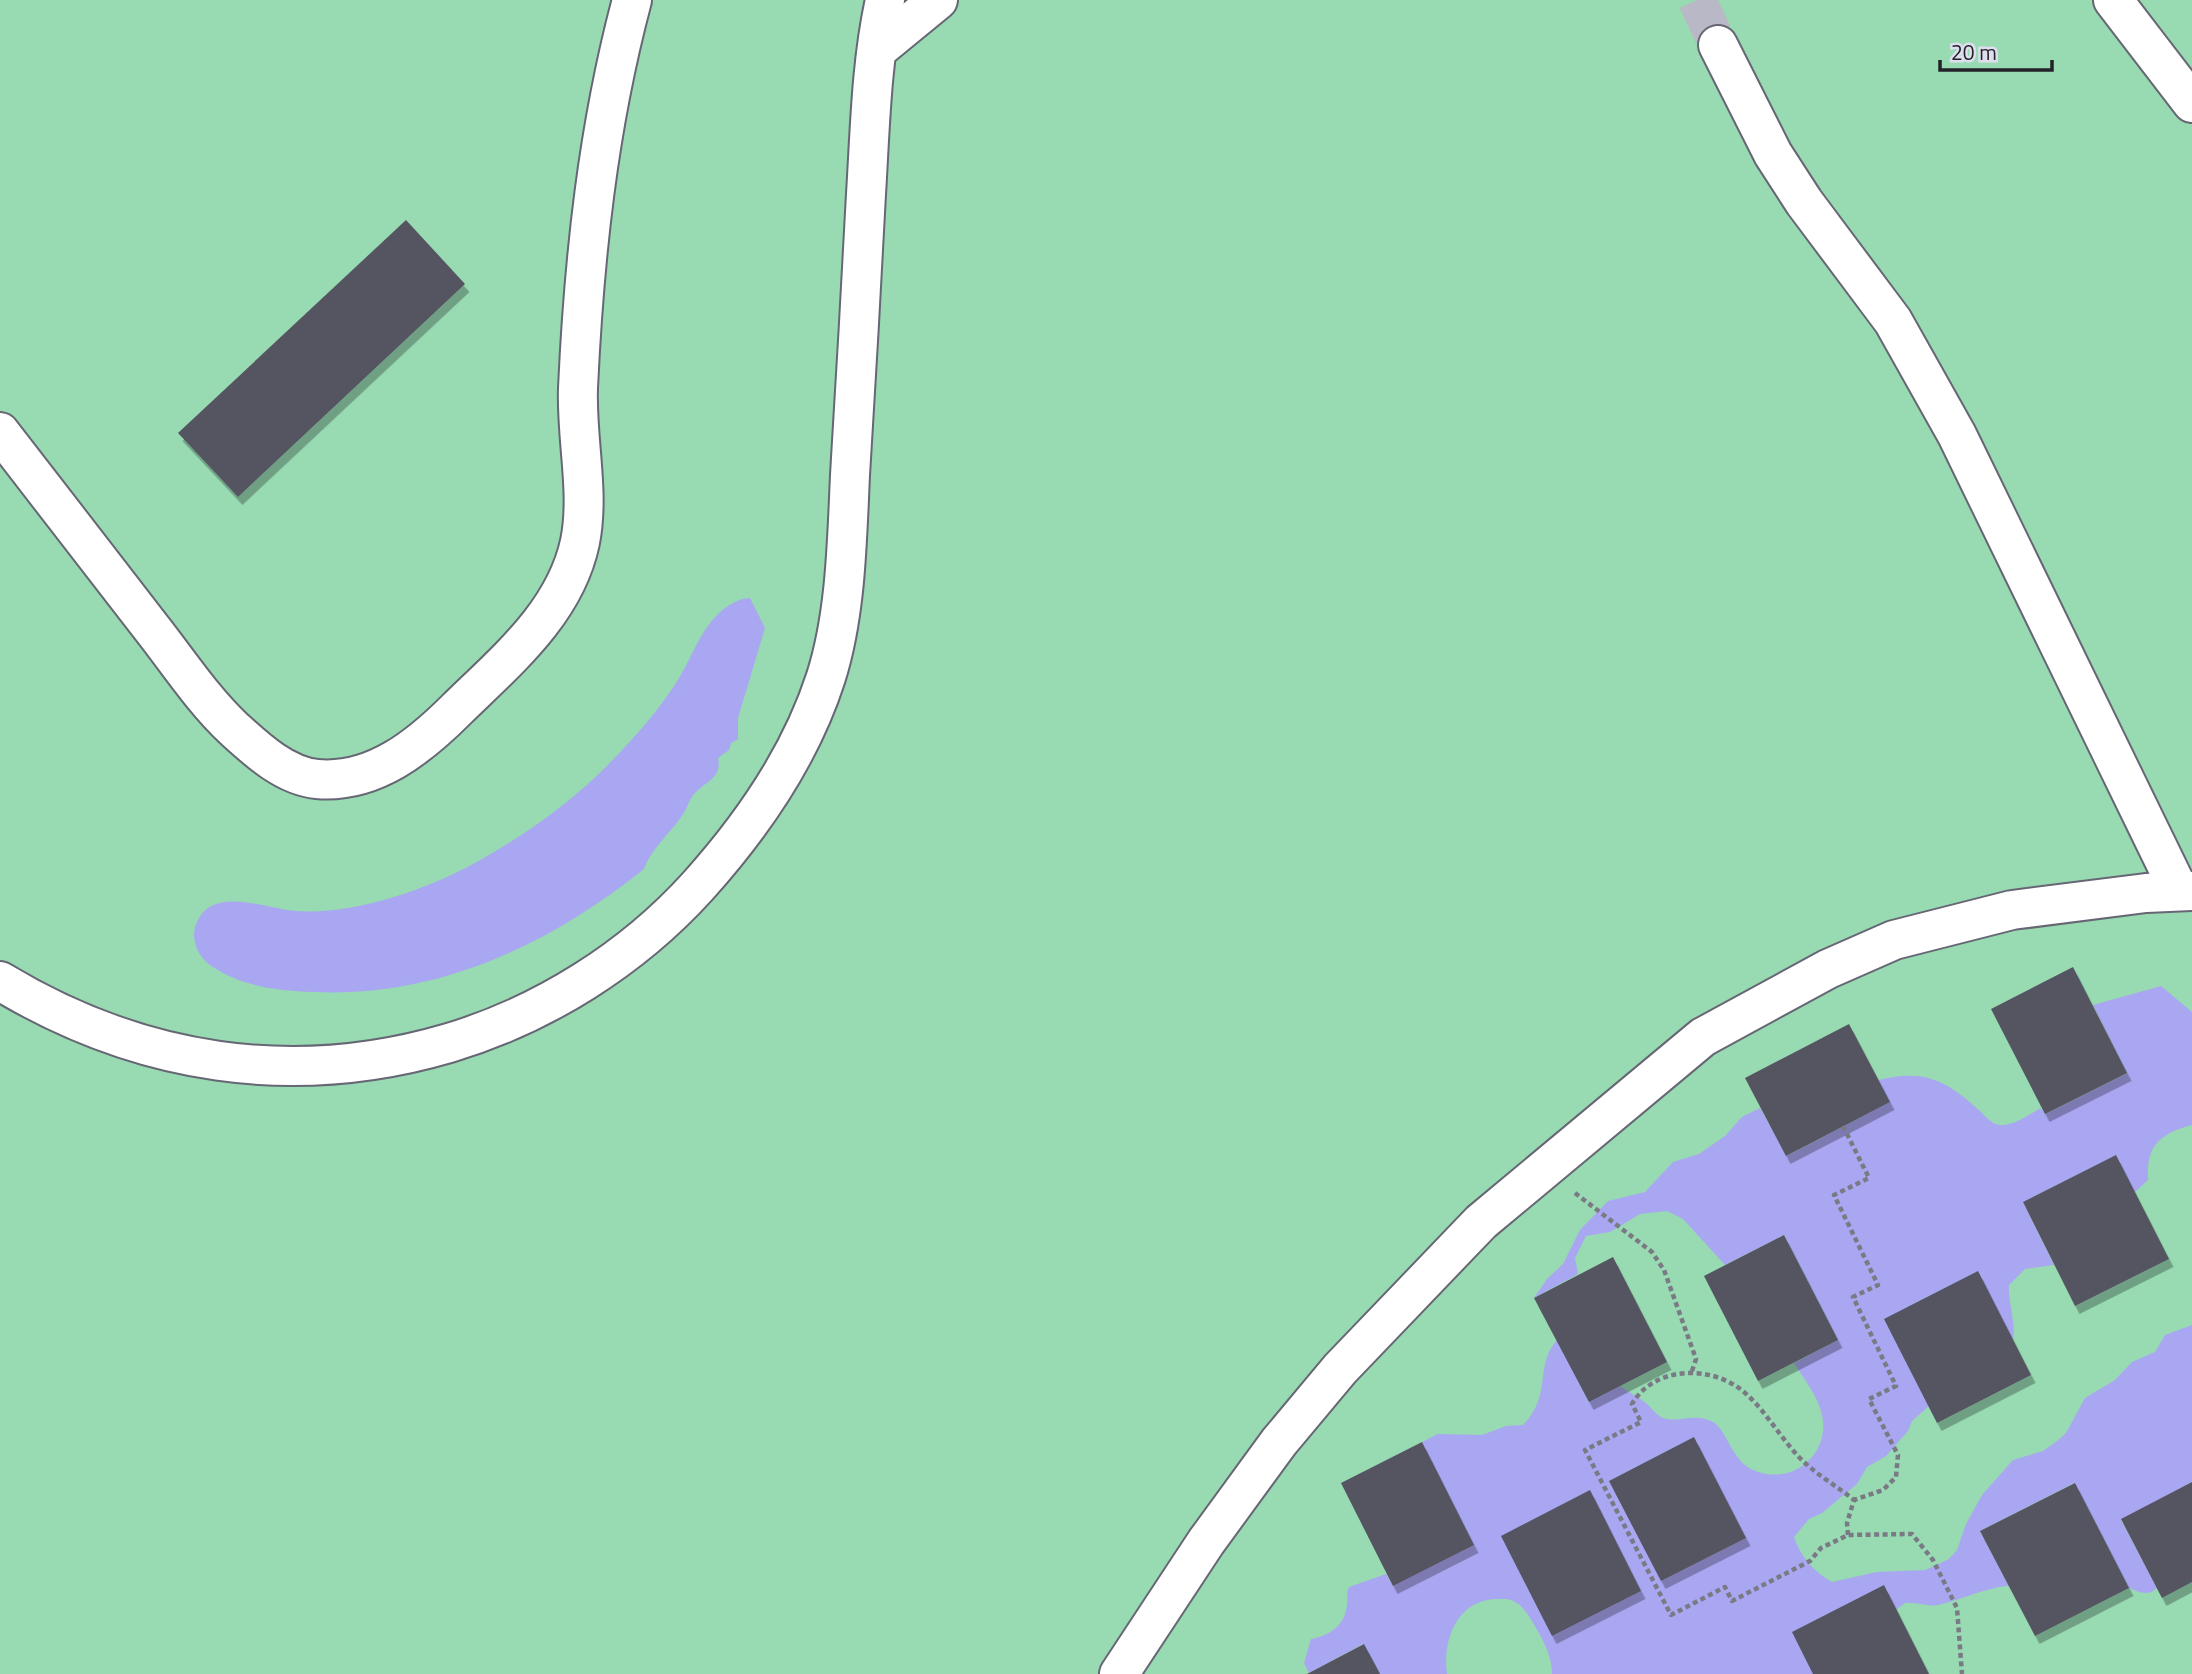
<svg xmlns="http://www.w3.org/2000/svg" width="2192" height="1674" viewBox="0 0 2192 1674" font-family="'Titillium Web',sans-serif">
<defs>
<filter id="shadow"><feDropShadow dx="4.5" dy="8" stdDeviation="0" flood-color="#0004"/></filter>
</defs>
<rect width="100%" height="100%" fill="#dedeef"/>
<rect fill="#98dab2" x="0" y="0" width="2192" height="1674"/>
<g fill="#a9a7f1">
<path d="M742,599l8,-1 15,30 -27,90v21l-7,4 -2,7 -11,8c4,19 -11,23 -22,34 -5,4 -8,13 -11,19 -12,20 -33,36 -41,58 -95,76 -207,129 -331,123 -36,-1 -73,-6 -103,-27 -15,-11 -21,-31 -11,-47 18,-31 68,-9 96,-7 58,4 128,-20 178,-47 62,-34 114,-73 160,-126 15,-16 29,-34 41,-52 22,-32 29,-73 68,-87z"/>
<path d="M2161,986l31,26v113c-33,9 -46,21 -44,55l-13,12 -112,10 31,63 -29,4 -16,16c-1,19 7,36 4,55l-84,66 -17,15 -4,10 -22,25 -19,11 -10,17 -35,29 -13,6 -15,18c7,20 19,34 38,45l45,-10 48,-2 24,-11 8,-9 9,-26 16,-29 31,-35 30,-9 14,-10 9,-8 19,-35 30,-18 17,-18 23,-10 10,-17 27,-10v157l-71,38 36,68c-9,9 -18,4 -28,0l-55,-105 -94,48 29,55c-15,-1 -52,15 -71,19 -9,2 -22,-3 -33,-2l-92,71h-261c0,-15 -6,-28 -13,-41 -6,-10 -13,-24 -22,-30 -7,-5 -13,-4 -21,-4 -39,1 -54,42 -49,75h-67l-17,-30 -54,29 -5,-10 7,-24c19,-3 35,-15 36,-35 1,-7 -1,-10 2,-17l37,-13 7,12 29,-144 16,-8 44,1 24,-9 17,-1c30,-30 11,-60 34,-85l32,62 31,-16c8,6 19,11 27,18 5,4 9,11 16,14 15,5 32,-5 48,3 16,7 19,37 40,48 38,19 80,-13 71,-54 -4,-19 -18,-36 -28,-52l44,-23 -54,-105 -59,30 -42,-46 -16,-8 -27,3 -30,18 -24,4 -11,22 3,16 -44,24 13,-19 16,-15 17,-34 28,-29 37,-9 28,-30 26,-8 26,-18 17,-19 18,-9 27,48 102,-54 -11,-22c46,-11 67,-1 102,31 6,6 12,14 22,14 13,0 28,-11 39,-17l4,6 82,-41 -34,-68z"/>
</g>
<g fill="#545462" filter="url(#shadow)">
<path d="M406,220l59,64 -227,213 -60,-64z"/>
<path d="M2073,967l54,106 -82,41 -54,-105z"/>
<path d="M1849,1024l41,78 -104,54 -41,-78z"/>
<path d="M2116,1155l53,104 -94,47 -52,-104z"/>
<path d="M1784,1235l54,105 -80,41 -54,-105z"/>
<path d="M1613,1257l54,105 -78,40 -55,-104z"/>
<path d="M1978,1271l53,104 -94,48 -53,-104z"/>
<path d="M1694,1437l52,101 -85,43 -52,-100z"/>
<path d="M1422,1442l52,103 -81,41 -52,-103z"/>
<path d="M2192,1482v100l-30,16 -41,-79z"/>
<path d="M2075,1483l54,105 -94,48 -55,-105z"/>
<path d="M1590,1490l51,101 -89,45 -51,-100z"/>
<path d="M1884,1585l45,89h-116l-21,-42z"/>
<path d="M1364,1644l16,30h-73z"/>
</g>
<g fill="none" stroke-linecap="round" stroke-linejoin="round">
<path stroke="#b8b8c7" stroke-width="38" stroke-dasharray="38 19" stroke-linecap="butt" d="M1697,0l21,45"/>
<g stroke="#666675" stroke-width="42">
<g id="minor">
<path d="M2113,0l79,103"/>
<path d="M1718,45l55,109 31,48 89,119 64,114 222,456"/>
<path d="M877,50l61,-50"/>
<path d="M0,432c50,64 100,129 150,194 27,34 52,73 84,103 23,21 51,47 83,50 57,5 103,-33 140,-70 49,-48 108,-96 123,-167 10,-50 -4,-103 -2,-154 6,-131 20,-261 54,-388"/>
<path d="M0,981c139,84 293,108 449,62 94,-28 183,-84 249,-157 54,-60 103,-131 128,-209 20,-63 21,-136 24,-202 6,-94 11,-187 16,-281 4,-64 5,-131 19,-194"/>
<path d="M1119,1674l87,-132 73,-100 61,-73 141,-147 222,-185 125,-68 66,-29 118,-30 134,-17 46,-2"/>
</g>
</g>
<g stroke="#7a7a85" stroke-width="4.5" stroke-dasharray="5 3.5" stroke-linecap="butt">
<path d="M1843,1126l26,52 -35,17 44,90 -25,12 43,89 -27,13 29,56 -2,22 -13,13 -29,10"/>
<path d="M1575,1193l77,59 12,18 32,89 -5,15"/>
<path d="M1848,1535l-1,-12 7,-23c-17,-14 -39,-26 -55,-43 -19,-20 -34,-47 -55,-65 -33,-28 -90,-26 -112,12l9,18 -56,28 86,165 54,-28 7,14 78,-40 11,-13 27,-13 64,-1 21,26 24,48 5,66"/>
</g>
<use href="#minor" stroke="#fff" stroke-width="38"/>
</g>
<path d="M1940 60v10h112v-10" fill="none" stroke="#222228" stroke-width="3.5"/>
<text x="1951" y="60" font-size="21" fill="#222228" stroke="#dedeef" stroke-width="5" paint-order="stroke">20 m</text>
</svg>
